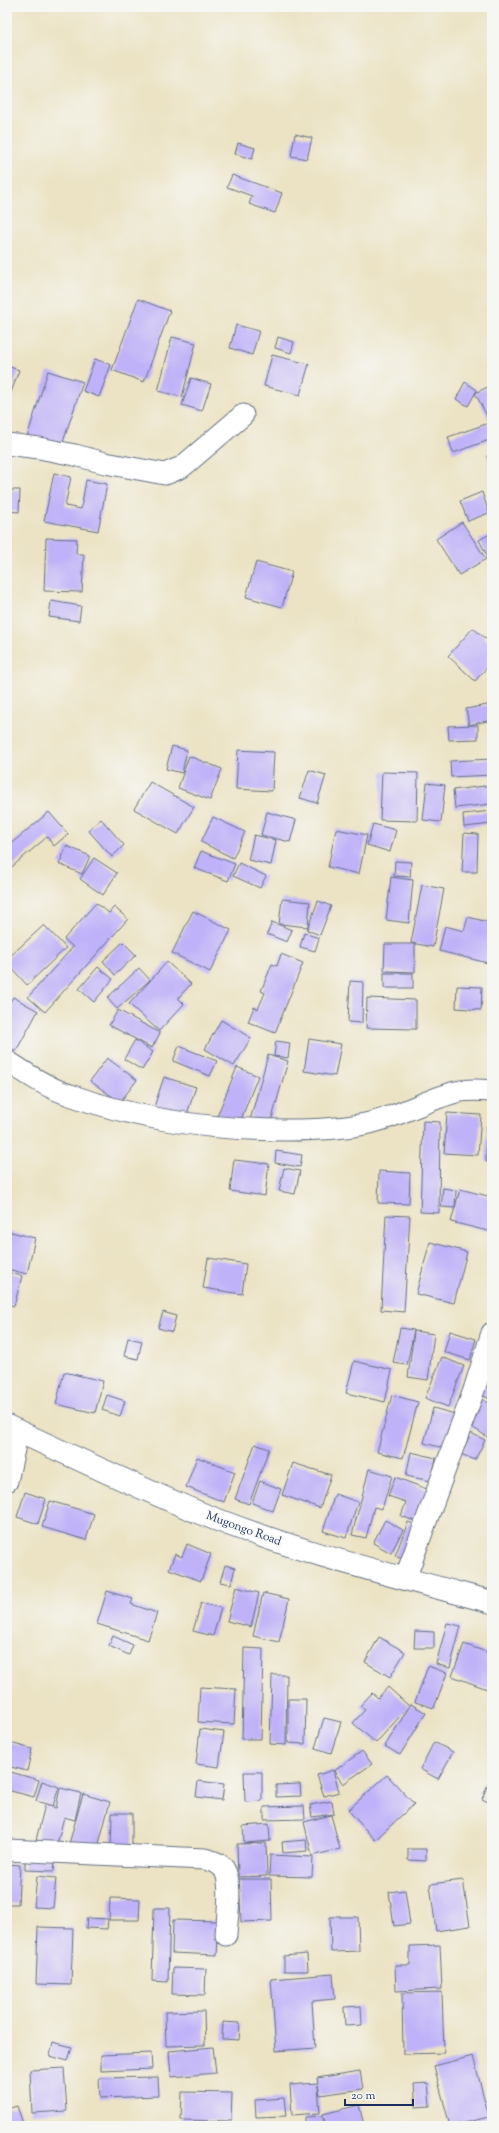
<svg xmlns="http://www.w3.org/2000/svg" width="499" height="2133" viewBox="0 0 499 2133" font-family="'Sorts Mill Goudy',serif">
<rect width="100%" height="100%" fill="#f6f6f2"/>
<filter id="ink" filterUnits="userSpaceOnUse"><feTurbulence type="fractalNoise" baseFrequency=".025" numOctaves="2"/><feDisplacementMap in="SourceGraphic" scale="8" xChannelSelector="R" yChannelSelector="G"/><feConvolveMatrix kernelMatrix="1 2 1 2 8 2 1 2 1" color-interpolation-filters="sRGB"/></filter>
<filter id="wash" filterUnits="userSpaceOnUse"><feTurbulence type="fractalNoise" baseFrequency=".012" numOctaves="4" result="noise"/><feDisplacementMap in="SourceGraphic" scale="16" xChannelSelector="R" yChannelSelector="G"/><feGaussianBlur stdDeviation="0.9" result="paint"/><feColorMatrix in="noise" values="0 0 0 0 0 0 0 0 0 0 0 0 0 0 0 0 0 1.4 0 .05"/><feComposite in="paint" operator="in"/></filter>
<g filter="url(#wash)">
<rect width="100%" height="100%" fill="#ebe3c4"/>
<g id="blocks">
<g fill="#c0b2f8">
<path d="M295,134l17,4 -5,21 -16,-3z"/>
<path d="M238,143l17,5 -3,11 -17,-5z"/>
<path d="M232,175l50,18 -7,20 -26,-9 3,-8 -25,-9z"/>
<path d="M138,299l32,12 -26,71 -32,-12z"/>
<path d="M236,325l23,6 -7,24 -22,-7z"/>
<path d="M172,337l24,6 -14,54 -24,-6z"/>
<path d="M278,337l16,5 -3,11 -16,-5z"/>
<path d="M272,355l37,9 -9,31 -36,-9z"/>
<path d="M95,359l16,6 -12,32 -16,-6z"/>
<path d="M7,366l12,4 -12,34z"/>
<path d="M48,371l35,11 -22,66 -34,-11z"/>
<path d="M191,378l20,6 -9,27 -20,-6z"/>
<path d="M465,382l12,8 -9,16 -12,-7z"/>
<path d="M492,385v34l-3,1 -14,-27z"/>
<path d="M492,422v17l-39,14 -5,-16z"/>
<path d="M492,455v17l-5,-16z"/>
<path d="M54,473l17,4 -6,29 16,3 5,-29 21,4 -9,47 -54,-10z"/>
<path d="M7,490h13l-1,22 -12,-1z"/>
<path d="M482,492l7,21 -21,8 -8,-20z"/>
<path d="M462,522l24,37 -27,16 -23,-36z"/>
<path d="M492,533v24l-3,2 -10,-19z"/>
<path d="M46,538l31,1 -1,15h8l-2,38 -38,-1z"/>
<path d="M256,562l36,10 -10,35 -36,-10z"/>
<path d="M51,601l30,5 -2,15 -30,-4z"/>
<path d="M473,628l19,16v18l-17,19 -27,-25z"/>
<path d="M492,704v16l-23,5 -3,-16z"/>
<path d="M478,725v14l-29,1 -1,-14z"/>
<path d="M172,746l15,4 -5,23 -16,-4z"/>
<path d="M238,750l36,2 -2,39 -36,-2z"/>
<path d="M189,756l33,13 -12,31 -32,-12z"/>
<path d="M492,759v16l-41,2 -1,-16z"/>
<path d="M309,770l17,5 -9,28 -17,-5z"/>
<path d="M382,772l36,1 -1,48 -37,-1z"/>
<path d="M150,782l44,25 -16,27 -44,-25z"/>
<path d="M427,783l18,2 -4,37 -18,-2z"/>
<path d="M492,785v19l-37,4 -2,-18z"/>
<path d="M492,811v13l-28,3 -1,-13z"/>
<path d="M49,812l19,22 -14,12 -7,-9 -40,34v-24z"/>
<path d="M267,812l29,8 -6,22 -29,-7z"/>
<path d="M213,817l32,15 -12,26 -32,-16z"/>
<path d="M101,819l23,26 -12,12 -24,-27z"/>
<path d="M373,824l23,6 -6,22 -23,-7z"/>
<path d="M336,829l31,6 -8,39 -31,-7z"/>
<path d="M464,833l14,1 -1,38h-15z"/>
<path d="M254,835l22,5 -5,25 -23,-5z"/>
<path d="M67,846l23,10 -8,18 -23,-10z"/>
<path d="M201,851l34,13 -7,17 -34,-13z"/>
<path d="M94,858l23,15 -14,22 -23,-16z"/>
<path d="M395,861l16,1 -1,15 -16,-1z"/>
<path d="M239,863l27,13 -6,12 -27,-12z"/>
<path d="M391,877l22,3 -4,43 -23,-3z"/>
<path d="M422,885l22,4 -11,58 -22,-4z"/>
<path d="M282,899l28,3 -2,25 -29,-3z"/>
<path d="M318,901l13,5 -11,29 -13,-5z"/>
<path d="M96,903l13,10 5,-6 14,12 -83,93 -17,-15 45,-50 -9,-8z"/>
<path d="M193,911l38,19 -21,42 -38,-19z"/>
<path d="M468,917l24,6v41l-53,-13 6,-25 19,5z"/>
<path d="M272,922l20,8 -5,12 -20,-8z"/>
<path d="M44,925l22,23 -39,37 -20,-22v-4z"/>
<path d="M304,933l15,5 -4,13 -15,-4z"/>
<path d="M123,942l13,13 -21,20 -12,-14z"/>
<path d="M385,944h30v28l-31,-1z"/>
<path d="M281,954l22,9 -28,70 -27,-11 6,-15 4,2 7,-16 -4,-2 11,-27 5,2z"/>
<path d="M167,962l24,22 -13,14 6,6 -25,27 -30,-27z"/>
<path d="M98,967l15,12 -19,23 -15,-13z"/>
<path d="M139,968l11,12 -33,29 -10,-11z"/>
<rect x="384" y="973" width="29" height="15"/>
<path d="M350,981l13,1 -1,41 -14,-1z"/>
<path d="M457,986l25,1 -1,23 -25,-2z"/>
<path d="M13,997l25,14 -22,40 -9,-5v-40z"/>
<path d="M367,998l49,2v29l-50,-1z"/>
<path d="M118,1010l42,23 -8,15 -43,-23z"/>
<path d="M221,1020l30,18 -17,28 -29,-17z"/>
<path d="M309,1039l32,5 -6,32 -31,-5z"/>
<path d="M135,1040l18,12 -11,18 -18,-11z"/>
<path d="M276,1041l14,2 -2,15 -14,-2z"/>
<path d="M179,1046l38,15 -7,15 -37,-15z"/>
<path d="M268,1055l20,6 -19,68 -20,-5z"/>
<path d="M107,1058l30,22 -17,22 -30,-21z"/>
<path d="M237,1067l21,9 -20,51 -22,-8z"/>
<path d="M164,1077l32,10 -10,30 -32,-10z"/>
<path d="M447,1113l34,2 -3,40 -34,-2z"/>
<path d="M423,1121l17,1 -1,91 -19,-1z"/>
<path d="M487,1125h5v37h-6z"/>
<path d="M276,1151l26,4 -2,12 -25,-4z"/>
<path d="M234,1160l35,4 -4,32 -35,-5z"/>
<path d="M284,1168l16,3 -5,23 -16,-3z"/>
<path d="M379,1171l31,2 -1,31 -31,-1z"/>
<path d="M443,1188l13,2 -1,18 -14,-1z"/>
<path d="M460,1189l32,8v35l-41,-10z"/>
<path d="M386,1215l24,1 -6,96 -23,-2z"/>
<path d="M7,1231l28,7 -8,36 -20,-5z"/>
<path d="M430,1242l37,10 -13,51 -38,-9z"/>
<path d="M208,1258l38,6 -4,30 -39,-6z"/>
<path d="M7,1272l15,4 -8,30 -7,-2z"/>
<path d="M163,1312l13,4 -4,16 -14,-4z"/>
<path d="M400,1328l14,2 -7,35 -14,-2z"/>
<path d="M414,1331l20,3 -6,46 -20,-3z"/>
<path d="M450,1331l26,8 -6,21 -26,-8z"/>
<path d="M128,1338l14,3 -4,18 -14,-3z"/>
<path d="M442,1357l22,9 -16,41 -23,-9z"/>
<path d="M354,1361l38,9 -7,32 -39,-9z"/>
<path d="M492,1365v35l-17,-8z"/>
<path d="M64,1372l39,9 -8,32 -39,-9z"/>
<path d="M107,1395l18,6 -5,15 -18,-6z"/>
<path d="M392,1395l26,7 -15,56 -26,-6z"/>
<path d="M480,1398l12,7v35l-28,-18z"/>
<path d="M433,1408l22,6 -8,35 -23,-6z"/>
<path d="M471,1433l14,7 -10,20 -14,-6z"/>
<path d="M255,1444l14,5 -20,55 -14,-5z"/>
<path d="M411,1452l25,6 -5,23 -25,-5z"/>
<path d="M197,1457l38,15 -11,30 -38,-15z"/>
<path d="M293,1463l38,12 -11,33 -38,-13z"/>
<path d="M369,1469l23,7 -10,33 -8,-2 -8,31 -14,-3z"/>
<path d="M395,1477l37,14 -12,32 -19,-7 5,-14 -18,-6z"/>
<path d="M260,1481l21,8 -8,22 -21,-8z"/>
<path d="M25,1492l21,7 -8,25 -21,-7z"/>
<path d="M335,1494l23,8 -12,36 -23,-7z"/>
<path d="M50,1501l44,13 -8,26 -44,-13z"/>
<path d="M385,1520l18,10 -12,23 -18,-10z"/>
<path d="M408,1522l13,5 -13,34 -13,-5z"/>
<path d="M187,1544l24,10 -10,27 -32,-12 6,-15 7,3z"/>
<path d="M225,1565l10,3 -4,16 -11,-2z"/>
<path d="M236,1587l23,6 -8,34 -24,-6z"/>
<path d="M107,1591l26,8 -2,5 26,9 -9,27 -51,-16z"/>
<path d="M263,1593l26,6 -10,43 -26,-6z"/>
<path d="M201,1603l20,5 -8,28 -20,-5z"/>
<path d="M447,1623l14,3 -11,42 -14,-4z"/>
<path d="M415,1631l19,1v16h-20z"/>
<path d="M113,1636l20,9 -4,10 -20,-9z"/>
<path d="M379,1637l26,15 -15,25 -25,-15z"/>
<path d="M464,1644l28,10v21l-5,14 -35,-13z"/>
<path d="M244,1648l19,1 -2,90h-19z"/>
<path d="M428,1666l19,7 -13,35 -19,-6z"/>
<path d="M272,1675h15l-1,70 -16,-1z"/>
<path d="M200,1687l36,2 -2,35 -36,-2z"/>
<path d="M388,1687l21,19 -33,37 -23,-20 12,-13 -5,-4 12,-13 6,5z"/>
<path d="M288,1699h18l-1,45 -17,-1z"/>
<path d="M411,1704l15,9 -26,42 -15,-9z"/>
<path d="M324,1718l17,4 -10,31 -16,-5z"/>
<path d="M200,1729l24,3 -5,35 -23,-3z"/>
<path d="M7,1742l25,7 -5,22 -20,-5z"/>
<path d="M434,1742l19,10 -15,27 -18,-10z"/>
<path d="M362,1751l10,13 -29,20 -9,-13z"/>
<path d="M333,1770l6,22 -15,4 -7,-21z"/>
<path d="M7,1771l32,9 -5,17 -27,-7z"/>
<path d="M244,1772h18v29l-17,1z"/>
<path d="M492,1774v30l-10,-5z"/>
<path d="M387,1775l27,29 -39,36 -27,-30z"/>
<path d="M42,1781l17,6 -6,19 -17,-5z"/>
<path d="M198,1781l26,3 -2,16 -26,-3z"/>
<path d="M300,1784l1,12 -25,1v-12z"/>
<path d="M60,1788l21,5 -6,27 -11,-3 -7,27 -21,-4 9,-35 11,3z"/>
<path d="M83,1794l27,8 -13,49 -28,-7z"/>
<path d="M332,1801l2,13 -22,3 -2,-12z"/>
<path d="M304,1806l1,13 -41,1v-13z"/>
<path d="M112,1813h20v34h-21z"/>
<path d="M331,1815l9,34 -28,7 -8,-34z"/>
<path d="M269,1824l1,17 -26,2 -1,-17z"/>
<path d="M306,1840l1,11 -24,2 -1,-11z"/>
<path d="M266,1843l1,33 -29,1 -1,-33z"/>
<path d="M408,1849h18v12l-18,-1z"/>
<path d="M270,1855l43,2 -1,20 -43,-1z"/>
<path d="M25,1857l30,2 -1,12 -29,-1z"/>
<path d="M7,1864l13,1 -2,39h-11z"/>
<path d="M37,1876l19,2 -3,30 -19,-1z"/>
<path d="M239,1879h32l1,42 -31,1z"/>
<path d="M463,1880l7,46 -34,5 -6,-47z"/>
<path d="M405,1890l5,34 -16,2 -5,-34z"/>
<path d="M110,1898l30,1 -1,21h-30z"/>
<path d="M154,1908h16l-2,74 -16,-1z"/>
<path d="M330,1917h28l1,34 -28,1z"/>
<path d="M87,1918l21,1 -1,10 -21,-1z"/>
<path d="M173,1920l46,1 -2,34 -45,-2z"/>
<path d="M38,1927l35,1 -2,57 -35,-1z"/>
<path d="M440,1945l2,44 -46,2 -1,-26h15v-19z"/>
<path d="M307,1954l1,17h-24v-15z"/>
<path d="M173,1968l33,1 -1,26 -33,-1z"/>
<path d="M333,1974l2,25 -23,2 3,47 -39,3 -5,-72z"/>
<path d="M442,1992l2,61 -41,1 -1,-61z"/>
<path d="M361,2006l1,19 -17,1 -1,-19z"/>
<path d="M204,2011l1,34 -39,1 -1,-34z"/>
<path d="M223,2022l17,1 -1,17 -17,-1z"/>
<path d="M53,2042l19,5 -4,14 -18,-5z"/>
<path d="M213,2047l3,26 -45,4 -2,-26z"/>
<path d="M151,2053l1,16 -51,2v-16z"/>
<path d="M473,2056l16,61 -39,9 -16,-60z"/>
<path d="M64,2068l3,43 -35,2 -2,-43z"/>
<path d="M360,2071l3,18 -43,6 -2,-10 2,28 -28,2 -2,-30 28,-2 -1,-5z"/>
<path d="M158,2077l1,19 -59,2 -1,-20z"/>
<path d="M428,2083l2,23 -14,1 -2,-23z"/>
<path d="M182,2092l50,1 -1,28 -50,-1z"/>
<path d="M284,2098l2,18 -30,1 -1,-17z"/>
<path d="M359,2105l5,20 -38,1 -3,-12z"/>
<path d="M17,2106l7,20h-17v-17z"/>
<path d="M323,2116v10h-18v-9z"/>
</g>
</g>
</g>
<g filter="url(#ink)">
<use href="#blocks" fill-opacity="0" stroke="#646e82" stroke-width="1"/>
<g fill="none" stroke-linecap="round" stroke-linejoin="round">
<g stroke="#646e82" stroke-width="23">
<g id="minor">
<path d="M7,444l32,4 36,7 30,8 60,11 17,-7 61,-52"/>
<path d="M7,1061c20,13 41,27 63,34 70,25 144,35 217,35 26,0 53,-1 78,-6 32,-6 60,-24 91,-32 12,-3 24,-2 36,-1"/>
<path d="M7,1481l11,-50"/>
<path d="M405,1579l69,-189 18,-57"/>
<path d="M7,1850l198,9c7,2 15,4 19,10 9,14 3,49 2,66"/>
</g>
</g>
<g stroke="#646e82" stroke-width="24">
<path id="tertiary" d="M7,1426c64,30 128,60 193,87 94,38 194,63 292,89"/>
</g>
<use href="#minor" stroke="#fff" stroke-width="21"/>
<use href="#tertiary" stroke="#fff" stroke-width="22"/>
</g>
</g>
<g text-anchor="middle" stroke-width="3" stroke-linejoin="round" paint-order="stroke">
<g font-size="12" fill="#1b2f5e" stroke="#f6f6f2">
<text transform="translate(244 1528) rotate(20)" y="4">Mugongo Road</text>
</g>
</g>
<rect width="499" height="2133" fill="none" stroke="#f6f6f2" stroke-width="24"/>
<path d="M345 2099v6h68v-6" fill="none" stroke="#1b2f5e" stroke-width="2"/>
<text x="351" y="2099" font-size="12" fill="#1b2f5e" stroke="#f6f6f2" stroke-width="3" paint-order="stroke">20 m</text>
</svg>
